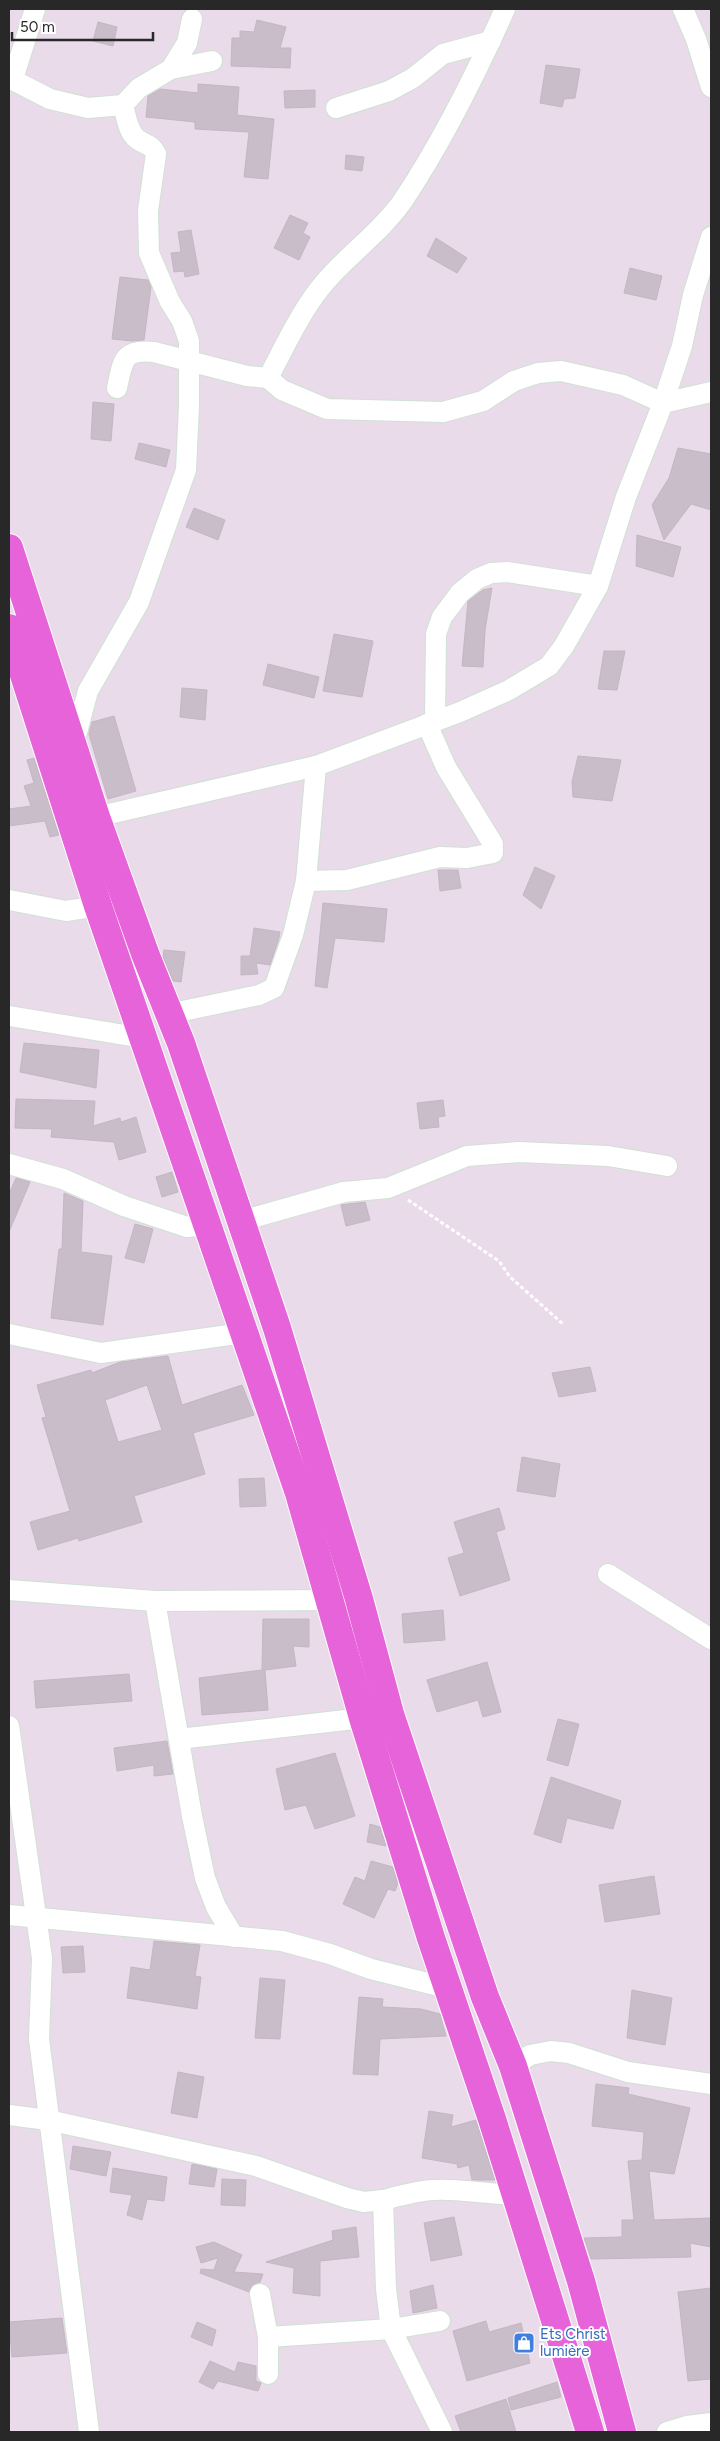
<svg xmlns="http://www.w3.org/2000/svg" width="720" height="2441" viewBox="0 0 720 2441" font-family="Figtree,sans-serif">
<rect width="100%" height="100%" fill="#e9dbea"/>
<g fill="#c9bdc9" stroke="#c5b5c5" fill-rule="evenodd">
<path d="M257,20l29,7 -6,21h11l-1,20 -59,-2 1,-28h8v-7l14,1z"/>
<path d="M98,22l19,5 -4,19 -20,-5z"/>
<path d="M546,65l34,4 -5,29 -11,1 -2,8 -22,-4z"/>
<path d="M198,84l41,3 -2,28 37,4 -6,60 -24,-2 5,-45 -54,-3v-7l-49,-5 2,-21 12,-7 38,4z"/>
<path d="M315,90v17l-30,1 -1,-17z"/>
<path d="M346,155l18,2 -2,14 -17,-2z"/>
<path d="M290,215l18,8 -5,10 7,4 -11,23 -25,-12z"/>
<path d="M191,230l8,44 -14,3 -1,-6 -10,1 -3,-19 10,-1 -3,-20z"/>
<path d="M436,238l31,20 -10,15 -30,-17z"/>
<path d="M630,268l32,8 -6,24 -32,-7z"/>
<path d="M120,277l28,3 3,7 -7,53 -12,1 -20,-2z"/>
<path d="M93,402l21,2 -3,37 -20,-2z"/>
<path d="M139,443l31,7 -4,17 -31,-8z"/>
<path d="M678,448l33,6v56l-20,-6 -27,36 -12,-35 17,-27z"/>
<path d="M194,508l31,12 -7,20 -32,-13z"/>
<path d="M637,535l44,12 -8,30 -37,-11z"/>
<path d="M492,588l-7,42 -2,37 -21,-1 6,-65 15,-11z"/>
<path d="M334,634l39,7 -11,56 -39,-6z"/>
<path d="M604,651h21l-8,39 -19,-1z"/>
<path d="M268,664l51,13 -5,21 -51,-13z"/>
<path d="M182,688l25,2 -2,30 -25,-3z"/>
<path d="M114,716l22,75 -28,8 -19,-65 3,-12z"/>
<path d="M578,756l43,4 -9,41 -39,-4 -1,-15z"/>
<path d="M34,758l25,77 -9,2 -5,-16 -36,5v-17l22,-3 -7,-20 10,-3 -7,-23z"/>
<path d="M535,867l20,9 -14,33 -18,-14z"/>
<path d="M438,870h20l3,18 -21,3z"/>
<path d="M323,903l64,6 -3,33 -49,-4 -8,50 -12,-2z"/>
<path d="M254,928l26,4 -1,6 -9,27 -14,-2 2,11 -17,1v-19h9z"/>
<path d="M164,950l21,2 -4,30 -8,-1 -10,-24z"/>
<path d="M24,1043l75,7 -3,38 -76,-16z"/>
<path d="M16,1099l79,2 -2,25 27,-8 1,4 15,-5 10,35 -27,8 -5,-18 -63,-5 1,-8 -37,-1z"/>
<path d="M443,1100l2,16 -7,1 1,10 -19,2 -3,-26z"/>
<path d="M172,1172l6,20 -16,5 -6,-20z"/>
<path d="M16,1178l14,4 -21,50v-38z"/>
<path d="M64,1193l19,8 -2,51 31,4 -9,69 -52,-7 8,-69h3z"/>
<path d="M365,1202l5,18 -24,6 -5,-21z"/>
<path d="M135,1224l18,5 -9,34 -19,-5z"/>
<path d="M168,1356l14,49 60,-20 12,30 -61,18 12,41 -71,22 8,26 -63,19 -1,-3 -40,12 -8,-28 40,-11 -28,-93 4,-1 -9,-32 54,-15 1,3 28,-11zM147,1385l15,45 -44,12 -13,-42z"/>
<path d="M590,1367l6,24 -37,6 -7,-24z"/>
<path d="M522,1457l38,7 -5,33 -38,-6z"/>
<path d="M264,1478l2,28 -26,1 -1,-28z"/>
<path d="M499,1508l6,21 -9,3 14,48 -50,16 -12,-38 16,-5 -10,-31z"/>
<path d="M443,1610l2,30 -41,3 -2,-29z"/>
<path d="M263,1619h46v28l-16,-1 3,20 -31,4 3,40 -66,5 -3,-37 63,-8z"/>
<path d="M487,1662l14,50 -18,5 -5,-17 -41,12 -10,-32z"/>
<path d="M129,1674l3,27 -96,7 -2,-27z"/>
<path d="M558,1719l21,5 -11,42 -21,-6z"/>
<path d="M167,1741l6,33 -19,2v-11l-37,6 -3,-23z"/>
<path d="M335,1753l20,63 -40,13 -9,-24 -21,5 -9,-41z"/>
<path d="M551,1777l70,24 -8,28 -46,-11 -6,25 -27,-9z"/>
<path d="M370,1824l10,3 6,19 -19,-4z"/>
<path d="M371,1861l22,6 5,16 -3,8 -7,-2 -14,29 -31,-14 12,-27 10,4z"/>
<path d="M654,1876l6,38 -55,8 -6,-37z"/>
<path d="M154,1941l46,4 -5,31 6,1 -4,32 -70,-11 4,-31 19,3z"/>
<path d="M83,1946l2,26 -22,1 -2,-26z"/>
<path d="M260,1978l25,2 -5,59 -25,-1z"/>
<path d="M632,1990l40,8 -7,47 -38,-7z"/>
<path d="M359,1997l24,2 -1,8 39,2 19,5 6,22 -66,3 -2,36 -25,-1z"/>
<path d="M178,2072l26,5 -7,41 -26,-5z"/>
<path d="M596,2084l33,4 -1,6 62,14 -16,66 -25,-3 5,49 57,-2v29l-21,-4 1,14 -100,2 -7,-21 38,-1v-17h12l-6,-59 14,-1 2,-28 -52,-6z"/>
<path d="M429,2111l24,4 -2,12 25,-7 19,60h-23l-3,-15 -11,3 -1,-4 -35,-6z"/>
<path d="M73,2146l38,6 -5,24 -36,-7z"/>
<path d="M192,2164l25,5 -3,18 -25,-3z"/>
<path d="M113,2168l54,9 -3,24 -17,-2 -5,21 -15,-5 5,-20 -22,-3z"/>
<path d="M222,2179l24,1 -1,26 -24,-1z"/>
<path d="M454,2217l8,38 -31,6 -7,-38z"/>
<path d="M356,2227l3,30 -39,4v35l-27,-3 1,-25 -28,-6 67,-22 -1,-9z"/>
<path d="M214,2242l28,13 -8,17 29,2 -3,8 -8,3 -3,7 -49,-19 1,-4 13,1 4,-12 -17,5 -5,-16z"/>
<path d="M433,2285l4,23 -24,5 -3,-22z"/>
<path d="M711,2288v91l-23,2 -10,-89z"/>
<path d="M62,2318l5,35 -55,4 -3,-35z"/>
<path d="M486,2321l3,11 32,-9 9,40 -63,18 -14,-50z"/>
<path d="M197,2322l19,8 -4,16 -21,-9z"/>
<path d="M210,2361l25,11 3,-10 18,4v15l5,2 -3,8 -40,-10 -5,8 -14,-7z"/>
<path d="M557,2382l4,15 -50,13 -3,-12z"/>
<path d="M506,2399l10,33h-55l-6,-16z"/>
</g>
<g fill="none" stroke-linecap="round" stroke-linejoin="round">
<g stroke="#d0e1d3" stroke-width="22">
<g id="minor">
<path d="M683,9l13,30 15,48"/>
<path d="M171,69l41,-8"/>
<path d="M9,78l41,21 38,9 35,-3 16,-17 32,-19 16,-26 5,-24"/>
<path d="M13,79l22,-70"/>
<path d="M336,108l53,-17 24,-13 30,-24 48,-13"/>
<path d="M268,378l14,12 45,19 116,3 40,-11 31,-20 24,-8 23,-2 62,14 40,18 48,-11"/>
<path d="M117,388c6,-27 5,-39 37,-36l93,24 21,2c14,-26 27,-55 44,-79 25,-37 64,-61 90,-97 41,-61 73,-126 103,-193"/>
<path d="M435,721l1,-87 6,-17 18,-24 17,-14 14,-6 16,-1 91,14"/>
<path d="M73,747l15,-56 51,-89 47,-132 3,-64v-65l-7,-20 -12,-19 -21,-49 -1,-42 8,-57c-5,-11 -10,-8 -19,-15 -9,-7 -11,-23 -14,-34"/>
<path d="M96,817l220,-51 144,-54 49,-22 40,-24 15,-20 34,-60 28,-89 37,-94 19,-57 11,-51 18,-58"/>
<path d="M306,881l41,-1 93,-23 27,1 26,-5v-9l-47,-77 -19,-43"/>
<path d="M9,900l57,11 32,-5"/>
<path d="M168,1014l91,-19 15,-7 19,-53 13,-54 10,-115"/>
<path d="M9,1016l134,22"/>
<path d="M9,1164l54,15 61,27 63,21 19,-2"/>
<path d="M241,1221l103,-29 44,-4 79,-32 52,-4 89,4 59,10"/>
<path d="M9,1334l92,19 142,-20"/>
<path d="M608,1574l103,65"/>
<path d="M9,1590l146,11 175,-1"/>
<path d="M155,1601l37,215 13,62 11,29 18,30"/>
<path d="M9,1726l33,232 -3,81 50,393"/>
<path d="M179,1739l184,-21"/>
<path d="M9,1915l273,26 48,13 41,15 76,19"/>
<path d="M513,2066l17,-11 21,-4 18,2 59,19 83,12"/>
<path d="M9,2115l39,5 208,46 91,32 17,4 19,-2"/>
<path d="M260,2294l8,43"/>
<path d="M268,2374v-37l123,-8 49,-8"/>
<path d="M442,2432l-51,-103 -5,-40 -3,-89c16,-4 33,-9 50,-10 27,-2 53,5 82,4"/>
<path d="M667,2432l20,-6 24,-3"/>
</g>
</g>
<g stroke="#fff" stroke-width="30">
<g id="primary">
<path d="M9,548l87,269 50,139 35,87 96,285 82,271 31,115 95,283 28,69 68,215 41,151"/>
<path d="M9,628l89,278 201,587 64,225 68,220 61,181 98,313"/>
</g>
</g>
<path stroke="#fff" stroke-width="3" stroke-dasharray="4 2.5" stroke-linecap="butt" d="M408,1200l91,61 11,16 53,47"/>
<use href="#minor" stroke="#fff" stroke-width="20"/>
<use href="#primary" stroke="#e763d9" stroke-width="28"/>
</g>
<defs>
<g id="shop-square" transform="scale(1.125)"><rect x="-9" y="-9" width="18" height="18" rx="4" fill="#3f7fe0" stroke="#fff"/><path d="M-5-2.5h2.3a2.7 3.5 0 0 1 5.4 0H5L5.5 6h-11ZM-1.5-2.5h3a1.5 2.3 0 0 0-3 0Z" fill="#fff"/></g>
</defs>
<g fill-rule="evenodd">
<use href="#shop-square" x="524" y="2343"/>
</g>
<g text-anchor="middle" stroke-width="4" stroke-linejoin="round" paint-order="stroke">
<g font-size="15" fill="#366cbe" stroke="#fff" text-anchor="start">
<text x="540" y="2339">Ets Christ<tspan x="540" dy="17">lumière</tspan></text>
</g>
</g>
<rect width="720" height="2441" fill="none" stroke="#282828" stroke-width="20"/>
<path d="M12 32v8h141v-8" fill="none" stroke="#282828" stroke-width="2.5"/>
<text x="20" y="32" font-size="15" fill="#282828" stroke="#ffffff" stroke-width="4" paint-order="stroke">50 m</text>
</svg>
